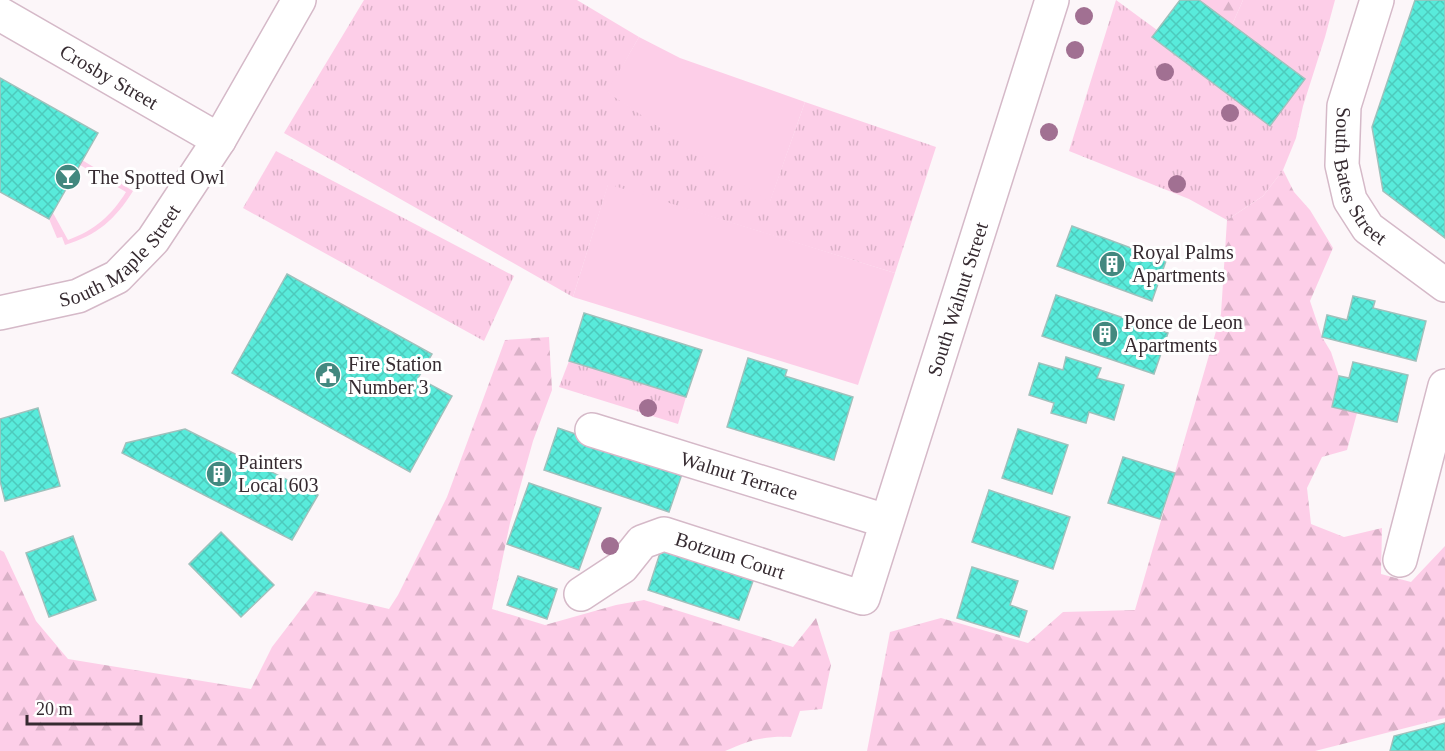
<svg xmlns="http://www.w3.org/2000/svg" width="1445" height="751" viewBox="0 0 1445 751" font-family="Georgia,serif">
<defs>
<pattern id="grass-tufts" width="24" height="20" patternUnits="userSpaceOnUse" patternTransform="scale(1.5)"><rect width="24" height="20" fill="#fdcee8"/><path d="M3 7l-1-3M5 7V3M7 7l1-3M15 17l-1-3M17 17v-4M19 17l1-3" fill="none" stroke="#d9b1c7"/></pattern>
<pattern id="forest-firs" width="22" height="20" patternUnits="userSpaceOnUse" patternTransform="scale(1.5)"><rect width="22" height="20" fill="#fdcee8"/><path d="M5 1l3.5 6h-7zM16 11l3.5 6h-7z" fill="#d9b1c7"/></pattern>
<pattern id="building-cross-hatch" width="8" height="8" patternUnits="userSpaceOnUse" patternTransform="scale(1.5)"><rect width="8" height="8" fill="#58ebdb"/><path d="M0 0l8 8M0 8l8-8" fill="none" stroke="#4dcabc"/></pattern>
</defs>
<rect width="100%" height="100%" fill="#fcf6f9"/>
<g fill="url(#grass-tufts)">
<path d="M364,0h213l62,37 -31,55 162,109 35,-99 131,45 -41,126 -287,-88 -35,112 -289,-164z"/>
<path d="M1116,0l41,30 -5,8 118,88 35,-47 -73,-54 11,-25h92l-10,37 -22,69 -7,32 -13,32 -20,26 -36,24 -38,-21 -120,-48z"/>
<path d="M276,151l238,125 -30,65 -241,-133z"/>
<path d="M569,361l117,36 -8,27 -119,-37z"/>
</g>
<g fill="url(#forest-firs)">
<path d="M1199,0h44l-11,25z"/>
<path d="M1283,170l11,22 16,18 23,38 -23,53 12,36 9,15 8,24 -7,31 25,6 -10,37 -25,7 -15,31 4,36 33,13 38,-9 -1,46 30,8 34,-36v172l-130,33h-448l23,-119 51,-14 87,25 35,-31 72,-2 86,-296 6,-94 36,-24z"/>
<path d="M549,337l3,53 -19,51 -23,82 -18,86 53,16 71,-20 28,-5 149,47 23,-29 15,47 -9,44 -22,2 -9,26c-28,-1 -41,3 -66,14h-725v-201l4,2 32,69 32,38 183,30 21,-42 43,-56 74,18 9,-14 49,-98 58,-157z"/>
</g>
<g fill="#fdcee8">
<path d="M639,37l41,21 125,44 -35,100 -163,-110z"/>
<path d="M82,160l51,31c-18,29 -36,44 -68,54l-3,-8 -5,1 -8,-19 4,-6 15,27c27,-10 43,-24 58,-48l-46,-27z"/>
<path d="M608,184l287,89 -37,112 -285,-88z"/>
</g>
<g fill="url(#building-cross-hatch)" stroke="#9fc1bc" stroke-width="1.5">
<path d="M1180,0h19l106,79 -35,47 -118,-89z"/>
<path d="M1415,0h30v238l-62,-47 -11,-64z"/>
<path d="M0,78l98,55 -49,86 -49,-27z"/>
<path d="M1072,226l94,35 -14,40 -95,-35z"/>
<path d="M287,274l145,80 -14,24 34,18 -42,76 -178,-99z"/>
<path d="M1056,295l112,38 -14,41 -112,-38z"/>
<path d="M1353,296l22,5 -2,7 53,13 -10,40 -94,-24 5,-22 20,5z"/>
<path d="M584,313l118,37 -16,47 -117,-36z"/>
<path d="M1066,357l35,11 -4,10 27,7 -10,35 -25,-8 -3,11 -35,-10 3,-10 -25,-8 10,-32 24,7z"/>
<path d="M748,358l39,12 -2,6 68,21 -19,63 -107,-33z"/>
<path d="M1353,362l55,13 -11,47 -65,-15 7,-31 10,2z"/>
<path d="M38,408l22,78 -55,15 -5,-20v-62z"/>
<path d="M558,428l125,43 -14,41 -125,-42z"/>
<path d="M185,429l133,66 -26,45 -170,-87 4,-10z"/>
<path d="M1018,429l50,16 -16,49 -50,-16z"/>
<path d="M1123,457l52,16 -15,46 -52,-16z"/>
<path d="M529,483l72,25 -22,62 -72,-26z"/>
<path d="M989,490l81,27 -17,52 -81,-27z"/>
<path d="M221,532l53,53 -33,32 -52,-53z"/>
<path d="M73,536l23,64 -47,17 -23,-64z"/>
<path d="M661,550l92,31 -14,39 -91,-30z"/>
<path d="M972,567l46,14 -8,24 17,6 -8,26 -62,-19z"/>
<path d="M518,576l39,13 -10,30 -40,-14z"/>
<path d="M1445,723v28h-55l4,-15z"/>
</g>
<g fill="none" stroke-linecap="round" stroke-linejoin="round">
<g stroke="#d5b9c8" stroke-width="36">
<g id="minor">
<path id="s1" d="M1377,0l-33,106 -2,59 8,35 18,28 77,57"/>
<path id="s2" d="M0,14l219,126"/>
<path id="s3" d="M592,430l294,91"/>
<path d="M1400,560l45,-174"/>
<path id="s4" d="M581,594l41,-27 20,-25 22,-8 199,64 189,-598"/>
</g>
</g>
<g stroke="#d5b9c8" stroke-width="36">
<g id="major">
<path id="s5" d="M0,313l78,-17 39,-19 36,-37 66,-100 80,-140"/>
</g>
</g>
<use href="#minor" stroke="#fff" stroke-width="33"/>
<use href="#major" stroke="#fff" stroke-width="33"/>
</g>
<g fill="#a17092">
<circle cx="1084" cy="16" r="9"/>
<circle cx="1075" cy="50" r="9"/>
<circle cx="1165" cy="72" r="9"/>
<circle cx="1230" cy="113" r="9"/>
<circle cx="1049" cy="132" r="9"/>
<circle cx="1177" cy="184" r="9"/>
<circle cx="648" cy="408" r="9"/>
<circle cx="610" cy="546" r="9"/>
</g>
<defs>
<g id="bar-disc" transform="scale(1.35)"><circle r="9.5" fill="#42887f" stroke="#fff"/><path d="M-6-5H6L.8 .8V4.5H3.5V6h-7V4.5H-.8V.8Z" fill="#fff"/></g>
<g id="building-disc" transform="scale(1.35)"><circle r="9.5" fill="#42887f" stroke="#fff"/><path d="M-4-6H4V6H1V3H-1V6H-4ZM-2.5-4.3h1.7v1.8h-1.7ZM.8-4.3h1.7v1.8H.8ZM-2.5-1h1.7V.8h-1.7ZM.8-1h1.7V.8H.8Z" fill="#fff"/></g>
<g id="civic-disc" transform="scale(1.35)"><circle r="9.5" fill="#42887f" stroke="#fff"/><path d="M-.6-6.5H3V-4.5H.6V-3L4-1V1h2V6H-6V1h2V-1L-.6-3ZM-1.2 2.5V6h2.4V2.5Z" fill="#fff"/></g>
</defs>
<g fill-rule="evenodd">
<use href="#bar-disc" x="68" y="177"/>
<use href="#building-disc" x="1112" y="264"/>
<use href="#building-disc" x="1105" y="334"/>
<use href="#civic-disc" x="328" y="375"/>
<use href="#building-disc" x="219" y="474"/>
</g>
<g text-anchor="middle" stroke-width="6" stroke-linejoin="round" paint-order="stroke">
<g font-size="20" fill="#362b31" stroke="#fff">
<text dy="7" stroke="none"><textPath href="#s2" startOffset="126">Crosby Street</textPath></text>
<text dy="7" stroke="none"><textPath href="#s1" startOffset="186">South Bates Street</textPath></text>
<text dy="7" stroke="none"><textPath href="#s5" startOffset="138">South Maple Street</textPath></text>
<text dy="7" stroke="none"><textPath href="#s4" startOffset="627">South Walnut Street</textPath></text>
<text dy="7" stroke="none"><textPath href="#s3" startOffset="154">Walnut Terrace</textPath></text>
<text dy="7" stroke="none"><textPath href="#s4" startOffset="174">Botzum Court</textPath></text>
</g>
<g font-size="20" fill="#362b31" stroke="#fff" text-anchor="start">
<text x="88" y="184">The Spotted Owl</text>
<text x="1132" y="259">Royal Palms<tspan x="1132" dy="23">Apartments</tspan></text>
<text x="1124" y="329">Ponce de Leon<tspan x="1124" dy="23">Apartments</tspan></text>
<text x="348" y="371">Fire Station<tspan x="348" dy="23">Number 3</tspan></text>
<text x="238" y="469">Painters<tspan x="238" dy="23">Local 603</tspan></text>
</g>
</g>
<path d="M27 715v9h114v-9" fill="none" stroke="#362b31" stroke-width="3"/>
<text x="36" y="715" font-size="18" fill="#362b31" stroke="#ffffff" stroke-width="4.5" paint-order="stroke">20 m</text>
</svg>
